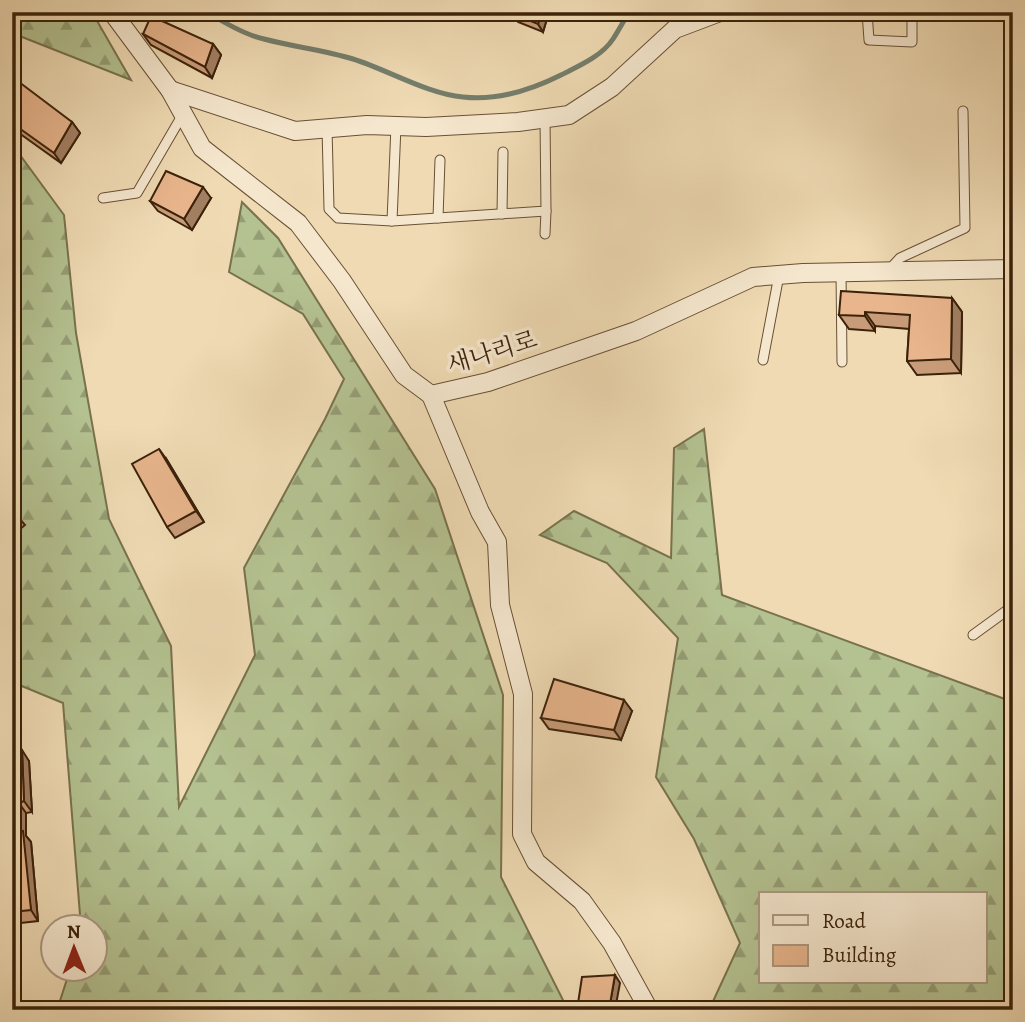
<svg xmlns="http://www.w3.org/2000/svg" width="1025" height="1022" viewBox="0 0 1025 1022" font-family="Alegreya,'Noto Serif KR',serif">
<defs>
<pattern id="forest-firs" width="22" height="20" patternUnits="userSpaceOnUse" patternTransform="scale(1.75)"><rect width="22" height="20" fill="#b4c190"/><path d="M5 1l3.5 6h-7zM16 11l3.5 6h-7z" fill="#949c74"/></pattern>
</defs>
<rect width="100%" height="100%" fill="#efdab3"/>
<filter id="stains"><feTurbulence type="fractalNoise" baseFrequency=".00286" numOctaves="4"/><feColorMatrix values="0 0 0 0 .2 0 0 0 0 .09 0 0 0 0 .02 0 0 0 .5 -.17"/></filter>
<radialGradient id="worn" r=".72"><stop offset=".6" stop-color="#630" stop-opacity="0"/><stop offset="1" stop-color="#630" stop-opacity=".3"/></radialGradient>
<g fill="url(#forest-firs)" stroke="#78724d" stroke-width="2" fill-rule="evenodd">
<path d="M12,12h62l22,7 35,61 -114,-45 -5,33z"/>
<path d="M12,144l52,71 12,118 33,186 62,127 8,161 76,-152 -11,-87 81,-149 19,-40 -41,-65 -74,-42 13,-70 36,36 157,251 68,206 -2,182 67,133h-511l13,-40h24v-42l-13,-1 -18,-224 -51,-21z"/>
<path d="M704,429l18,166 291,107v308h-304l31,-67 -46,-104 -38,-62 22,-139 -71,-75 -67,-28 34,-24 97,47 3,-110zM761,894h224v88h-224z"/>
</g>
<g fill="none" stroke-linecap="round" stroke-linejoin="round">
<g stroke="#747e6c" stroke-width="5">
<path d="M207,12c16,10 38,23 57,27 30,8 60,11 89,20 35,11 75,35 110,38 34,4 68,-7 98,-22 18,-9 41,-19 52,-36 6,-9 10,-18 17,-27"/>
<path d="M1011,12l2,4"/>
</g>
<g stroke="#695034" stroke-width="11">
<g id="lane">
<path d="M867,12l2,28 43,2v-30"/>
<path d="M327,128l2,81 9,9 54,3 4,-95"/>
<path d="M103,198l34,-5 46,-79"/>
<path d="M502,214l1,-62"/>
<path d="M438,218l2,-58"/>
<path d="M392,221l154,-10 -1,-93"/>
<path d="M545,234l1,-23"/>
<path d="M889,270l11,-12 65,-30 -2,-117"/>
<path d="M841,272l1,90"/>
<path d="M763,360l16,-85"/>
<path d="M973,635l40,-29"/>
</g>
</g>
<g stroke="#695034" stroke-width="20">
<g id="street">
<path d="M112,12l58,78 32,58 96,75 44,58 62,94 27,20 57,-13 148,-51 117,-54 50,-4 210,-4"/>
<path d="M170,90l125,41 72,-6 59,2 92,-5 51,-7 43,-28 63,-58 45,-17"/>
<path d="M431,395l49,117 17,30 3,63 23,89 -1,140 14,28 46,39 30,42 37,67"/>
</g>
</g>
<use href="#lane" stroke="#f5e7ce" stroke-width="9"/>
<use href="#street" stroke="#f5e7ce" stroke-width="18"/>
</g>
<g fill="#c89c78" stroke="#3c220a" stroke-width="2">
<path d="M513,12h36l-6,20 -25,-10 -5,-8z"/>
<path d="M143,34l70,10 8,11 -9,23 -61,-33z"/>
<path d="M12,91l60,31 8,11 -19,30 -49,-35z"/>
<path d="M211,198l-19,32 -34,-19 -8,-10z"/>
<path d="M952,298l10,14 -1,61 -44,2 -10,-14 2,-32 -34,-3v5l-26,-2 -10,-14z"/>
<path d="M167,460l37,62 -29,16 -8,-11z"/>
<path d="M12,512l7,6 6,7 -13,11z"/>
<path d="M632,711l-11,29 -72,-11 -8,-11z"/>
<path d="M12,750l17,11 3,51 -6,1v23l5,6 7,79 -26,3z"/>
</g>
<g fill="#a27f62" stroke="#3c220a" stroke-width="2">
<path d="M542,12h7l-6,20 -5,-8z"/>
<path d="M213,44l8,11 -9,23 -7,-11z"/>
<path d="M72,122l8,11 -19,30 -7,-10z"/>
<path d="M203,187l8,11 -19,32 -8,-11z"/>
<path d="M952,298l10,14 -1,61 -10,-14z"/>
<path d="M865,312l10,14v5l-10,-15z"/>
<path d="M159,449l8,11 37,62 -8,-11z"/>
<path d="M624,700l8,11 -11,29 -7,-10z"/>
<path d="M22,750l7,11 3,51 -8,-11z"/>
<path d="M19,803l7,10v23l5,6 7,79 -7,-11 -12,-78z"/>
<path d="M615,975l5,8 -5,27h-6z"/>
</g>
<g fill="#e8b58c" stroke="#3c220a" stroke-width="2">
<path d="M513,12h29l-4,12 -25,-10z"/>
<path d="M151,16l62,28 -8,23 -62,-33z"/>
<path d="M19,82l53,40 -18,31 -42,-30v-32z"/>
<path d="M166,171l37,16 -19,32 -34,-18z"/>
<path d="M841,291l111,7 -1,61 -44,2 3,-46 -45,-3v4l-26,-1z"/>
<path d="M159,449l37,62 -29,16 -35,-63z"/>
<path d="M12,512l7,6 -7,6z"/>
<path d="M554,679l70,21 -10,30 -73,-12z"/>
<path d="M12,750h10l2,51 -5,2v29l4,-1 8,79 -19,2z"/>
<path d="M615,975l-6,35h-32l5,-33z"/>
</g>
<g text-anchor="middle" stroke-width="7" stroke-linejoin="round" paint-order="stroke">
<g font-size="24" fill="#3c220a" stroke="#f5e7ce">
<text transform="translate(492 352) rotate(-17)" y="8">새나리로</text>
</g>
</g>
<rect width="1025" height="1022" fill="none" stroke="#efdab3" stroke-width="42"/>
<rect x="14" y="14" width="997" height="994" fill="none" stroke="#3c220a" stroke-width="3.5"/>
<rect x="21" y="21" width="983" height="980" fill="none" stroke="#3c220a" stroke-width="2"/>
<rect x="759" y="892" width="228" height="91" fill="#f5e7ce" stroke="#ab9880" stroke-width="2"/>
<rect x="773" y="915" width="35" height="10" fill="#f5e7ce" stroke="#ab9880" stroke-width="2"/>
<text x="822" y="928" font-size="21" fill="#3c220a">Road</text>
<rect x="773" y="945" width="35" height="21" fill="#e8b58c" stroke="#ab9880" stroke-width="2"/>
<text x="822" y="962" font-size="21" fill="#3c220a">Building</text>
<g transform="translate(74 948) rotate(359)"><circle r="33" fill="#f5e7ce" stroke="#ab9880" stroke-width="2"/>
<path d="M0-5L12 26L0 18L-12 26Z" fill="#8f2418"/>
<text y="-10" font-size="19" font-weight="bold" text-anchor="middle" fill="#3c220a">N</text>
</g>
<rect width="100%" height="100%" filter="url(#stains)"/>
<rect width="100%" height="100%" fill="url(#worn)"/>
</svg>
